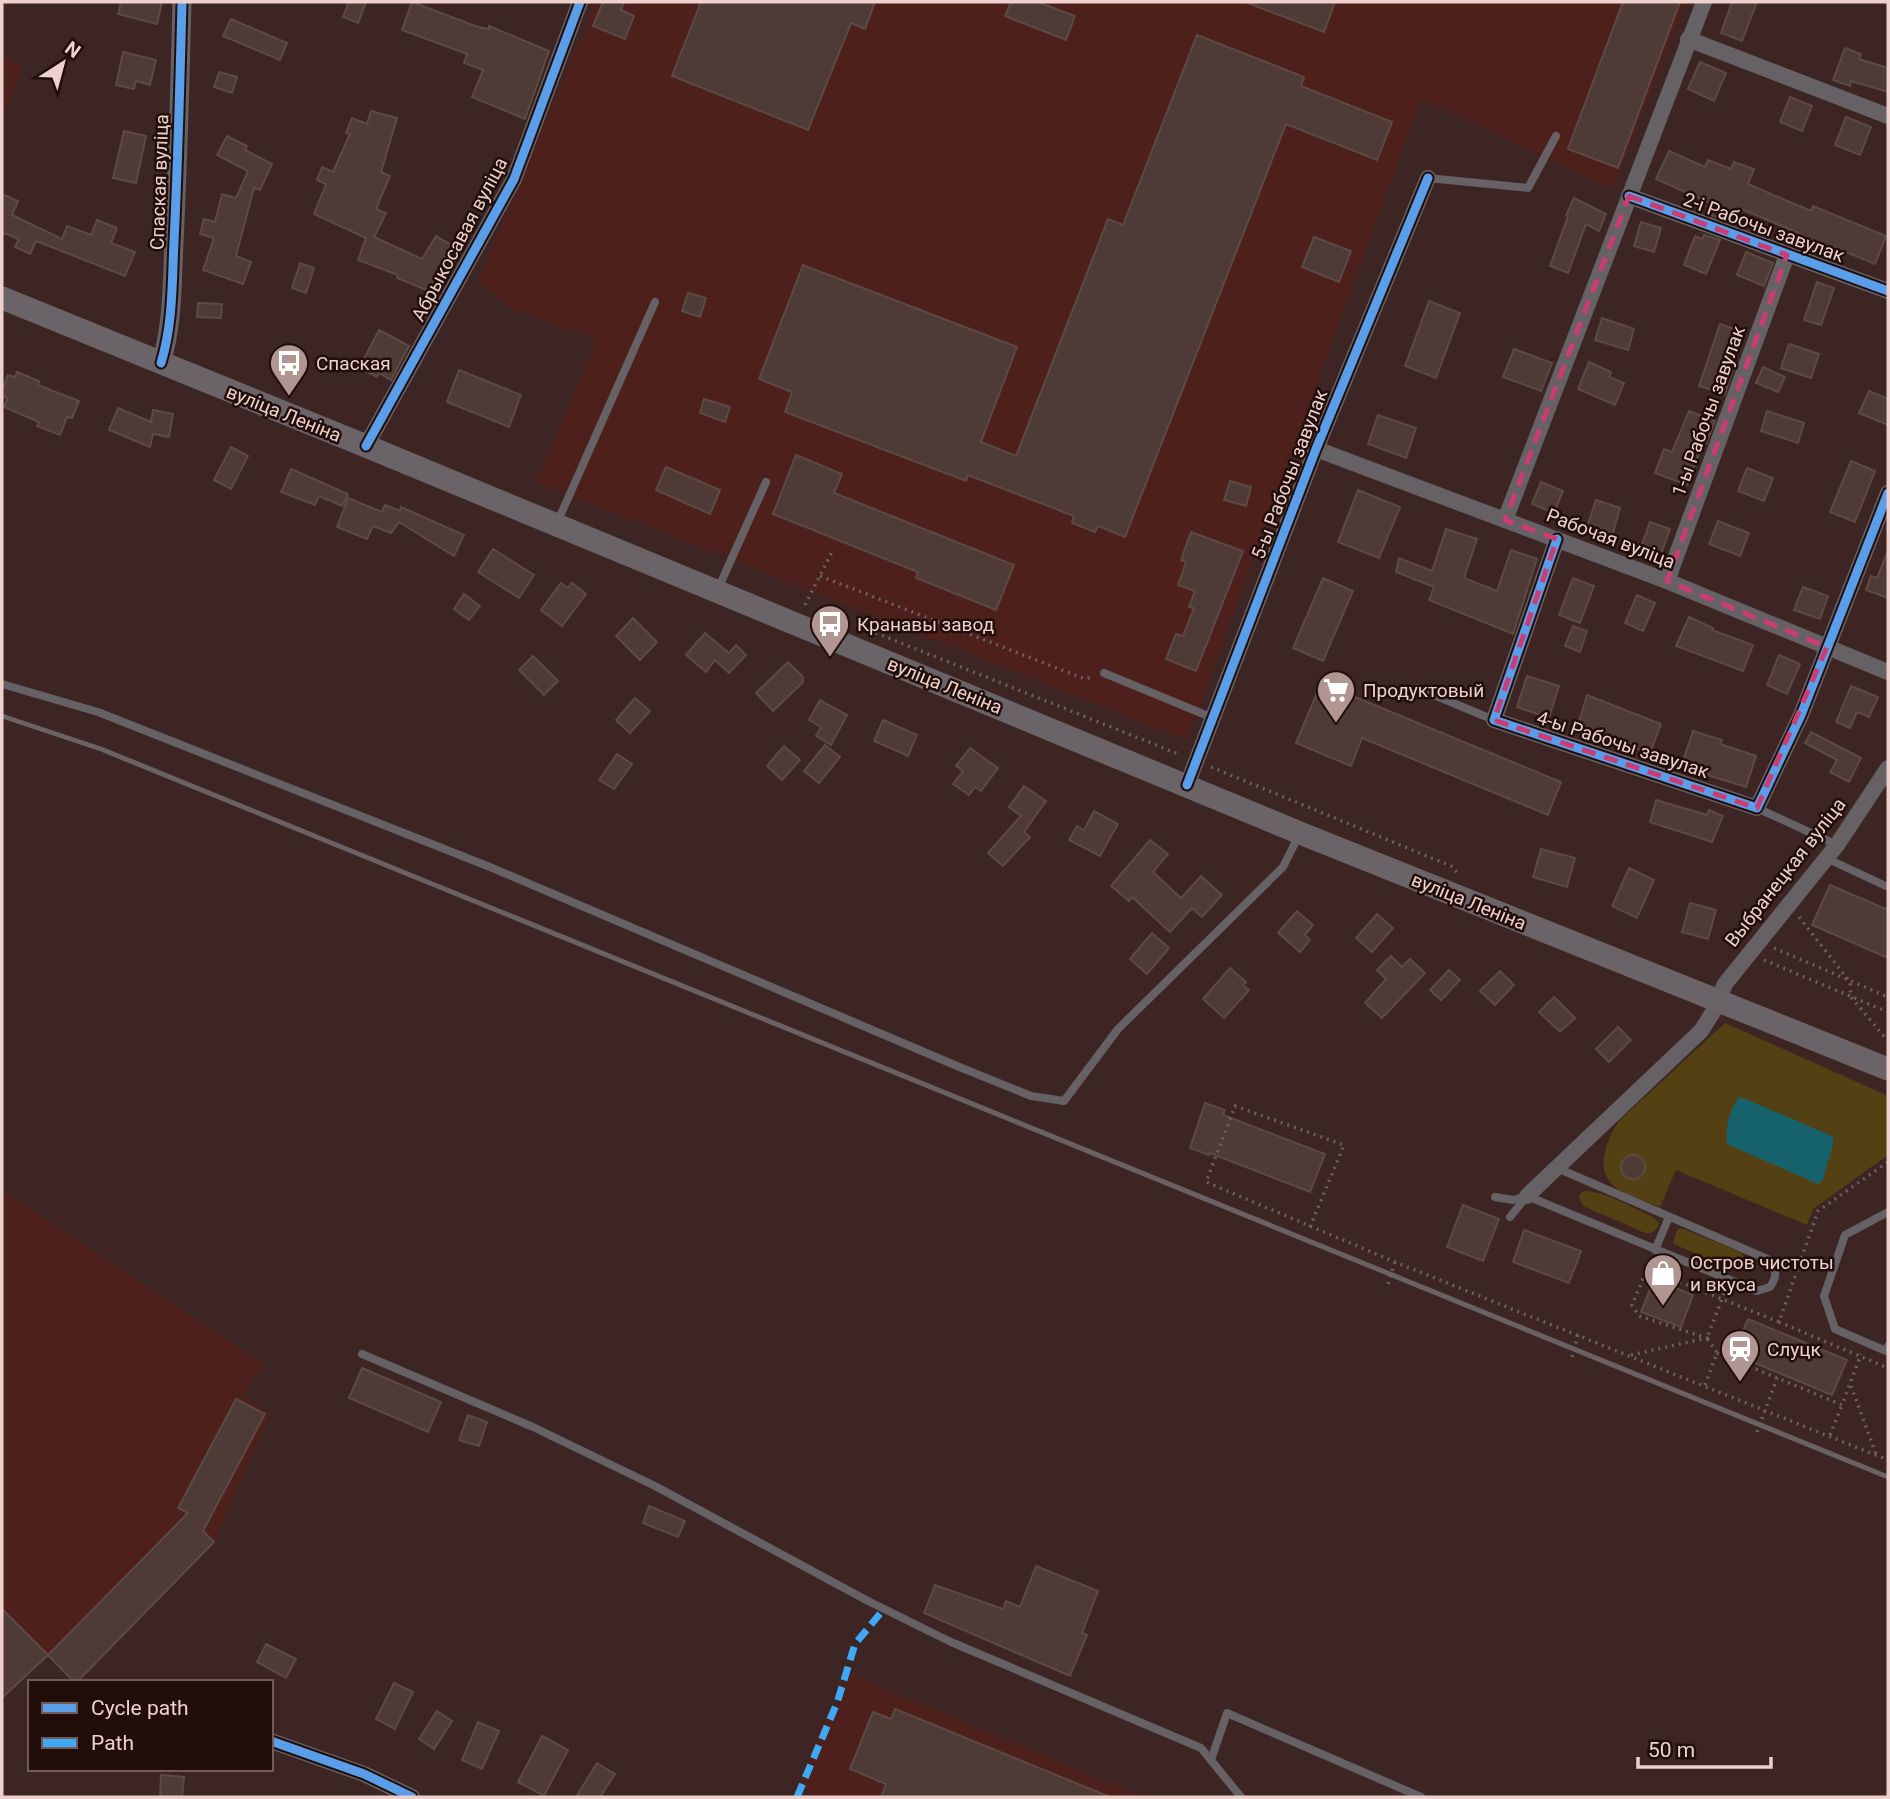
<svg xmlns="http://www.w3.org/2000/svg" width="1890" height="1799" viewBox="0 0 1890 1799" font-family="Roboto,sans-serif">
<rect width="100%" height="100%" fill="#3c2522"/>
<g fill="#4e201b">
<path d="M596,2h1090l-73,187 -192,-90 -234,641 -651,-258 61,-142 -85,-31 -34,-28z"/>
<path d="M2,53l20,14 -20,53z"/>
<path d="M2,1190l262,174 -21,31 27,19 -56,128 -137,140h-3l-26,-27 -46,43z"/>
<path d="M850,1674l294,123h-336l2,-4 -9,-9 20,-59 15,-13z"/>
</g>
<g fill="#534114">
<path d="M1725,1023l163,73v59l-75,54 -6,16 -131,-55 -16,37c-29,-12 -64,-17 -55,-55 3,-13 7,-20 14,-31z"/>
<path d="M1583,1191c23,0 49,17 70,26l6,6 -1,4 -6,6h-7l-62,-27 -4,-10z"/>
<path d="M1681,1228l55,22 7,4 1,11 -8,6 -58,-25 -5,-3 4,-13z"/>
</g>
<path fill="#16626c" d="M1741,1097l91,39 2,5 -11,38 -5,5 -91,-40c-2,-13 2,-39 14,-47z"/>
<g fill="#4e3b35" stroke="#5c4a44" stroke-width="2">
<path d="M121,2h41l-5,22 -39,-10z"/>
<path d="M349,2h17l-8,21 -15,-6z"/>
<path d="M412,2l66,25 11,2v-3l60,25 -24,68 -53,-22 11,-27 -19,-7 3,-9 -65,-24z"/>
<path d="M603,2h21l-3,8 13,6 -9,23 -32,-13z"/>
<path d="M701,2h174l-10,27 -14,-6 -43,107 -136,-54z"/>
<path d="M1011,2h27l37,14 -9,24 -61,-24z"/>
<path d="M1245,2h90l-11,30z"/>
<path d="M1623,2h57l-62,166 -50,-19z"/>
<path d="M1732,2h25l-15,39 -21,-8z"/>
<path d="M231,19l56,24 -7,17 -57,-24z"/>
<path d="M1197,35l107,42 -3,9 91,36 -15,38 -91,-36 -161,413 -27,-11 -3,6 -23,-9 2,-7 -106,-41 -2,6 -181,-69 7,-20 -33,-13 44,-114 214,82 -36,95 35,14 92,-237 15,6z"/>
<path d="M1845,48l16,6 -2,5 29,9v24l-37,-11 -1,5 -17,-6z"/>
<path d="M123,52l33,8 -6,25 -14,-4 -2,8 -18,-4z"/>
<path d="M1700,62l26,11 -12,28 -26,-12z"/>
<path d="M219,72l18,5 -5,16 -18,-6z"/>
<path d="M1790,97l22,9 -10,25 -22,-9z"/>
<path d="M371,111l26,7 -16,54 9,4 -14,33 10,4 -12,24 48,22 14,-23 22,13 -20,46 -41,-17 1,-3 -40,-15 8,-22 -52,-24 12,-30 -9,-4 5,-13 11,5 17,-38 -4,-1 6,-15 15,6z"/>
<path d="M1846,117l25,10 -11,28 -25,-10z"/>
<path d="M124,131l22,5 -10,47 -23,-5z"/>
<path d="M227,136l20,10 -2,4 27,14 -12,26 -6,-2 -18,68 15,6 -8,22 -40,-14 11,-32 -14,-4 4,-15 11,3 7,-28 14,4 12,-27 -31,-16z"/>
<path d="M1669,151l36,16 3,-7 23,9 3,-7 20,7 -6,15 63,27 2,-5 73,30 -11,28 -41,-17 -2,5 -32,-14 1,-4 -62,-26 -5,15 -23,-8 4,-10 -59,-26z"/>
<path d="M2,194l16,7 -6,14 50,24 5,-13 24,9 6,-15 20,8 -6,15 24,9 -10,24 -89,-35 -6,13 -15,-7 4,-8 -15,-6 -2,5z"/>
<path d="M1574,198l32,16 -7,17 -13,-7 -18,49 -18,-7 18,-50 -2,-1z"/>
<path d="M1641,222l20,6 -7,24 -20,-6z"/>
<path d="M1704,235l16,5 -14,34 -22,-9 11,-29 7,3z"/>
<path d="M1314,237l37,14 -12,31 -37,-15z"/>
<path d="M1746,252l27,11 -9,23 -27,-11z"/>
<path d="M300,263l14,5 -8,25 -14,-5z"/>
<path d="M1817,282l17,6 -13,37 -17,-5z"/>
<path d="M688,293l18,5 -6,19 -18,-6z"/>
<path d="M1429,301l31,12 -24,65 -31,-12z"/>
<path d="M198,303l24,1 -1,14 -24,-1z"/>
<path d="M1602,318l32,11 -6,21 -33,-10z"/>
<path d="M1720,324l23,8 -14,36 4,1 -8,25 -26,-8z"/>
<path d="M379,330l30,16 -18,34 -12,-7 -2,4 -18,-9z"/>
<path d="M1789,344l30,10 -8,24 -30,-10z"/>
<path d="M1514,349l38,14 -11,28 -38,-14z"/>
<path d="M1589,362l22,10 -2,5 15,6 -9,22 -37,-16z"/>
<path d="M1763,367l22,10 -7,15 -22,-9z"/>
<path d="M459,370l62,25 -12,32 -62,-25z"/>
<path d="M17,372l22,9 -1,4 41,16 -7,17 -5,-1 -7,18 -23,-9 2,-4 -35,-15 4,-9 -6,-2v-7l6,-14 7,2z"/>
<path d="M1869,391l19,8v26l-29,-12z"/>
<path d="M704,399l26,8 -5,15 -25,-9z"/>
<path d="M118,408l33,14 2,-12 20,4 -4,23 -16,-3 -3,13 -41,-17z"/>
<path d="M1689,411l26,10 -9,23 -3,-1 -16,42 -32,-12 9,-24 8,3z"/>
<path d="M1767,411l37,12 -6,20 -37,-12z"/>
<path d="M1378,415l38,13 -10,30 -38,-14z"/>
<path d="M231,447l17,9 -17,33 -17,-9z"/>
<path d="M796,455l46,19 -8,19 180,72 -18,45 -80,-32 2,-6 -145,-58z"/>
<path d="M1851,461l24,10 -20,51 -25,-10z"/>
<path d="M666,467l54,23 -10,24 -54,-24z"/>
<path d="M1747,468l26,10 -9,23 -26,-10z"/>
<path d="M291,469l57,25 -6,12 -23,-10 -4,9 -34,-13z"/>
<path d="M1230,481l21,6 -5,19 -22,-6z"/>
<path d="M1541,482l22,9 -9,22 -22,-9z"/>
<path d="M1358,490l42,17 -21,51 -41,-16z"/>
<path d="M348,498l34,14 3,-7 15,6 1,-4 63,28 -10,21 -55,-34 -8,11 -18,-7 -6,13 -30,-12z"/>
<path d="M1596,500l24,8 -8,28 -25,-9z"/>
<path d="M1718,521l31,12 -9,23 -31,-12z"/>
<path d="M1650,522l20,7 -10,28 -20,-7z"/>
<path d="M1446,529l31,10 -13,39 33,13 14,-41 26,9 -24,75 -84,-34 5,-13 -38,-15 3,-14 33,13z"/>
<path d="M1191,532l52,19 -47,120 -30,-12 10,-25 7,2 11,-28 -5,-1 6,-16 -17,-6 8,-23 -5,-2z"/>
<path d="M493,549l41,26 -15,23 -41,-26z"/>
<path d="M1887,553h1v45l-22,-8 5,-14 6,2z"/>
<path d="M1323,578l30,13 -30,70 -30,-13z"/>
<path d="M1573,578l21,8 -14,37 -21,-8z"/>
<path d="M561,583l7,5 4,-5 14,11 -24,32 -21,-16z"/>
<path d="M1803,587l25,9 -8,23 -26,-9z"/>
<path d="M464,594l16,12 -11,14 -15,-11z"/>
<path d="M1637,595l18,8 -12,28 -18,-8z"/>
<path d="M1689,617l24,11 -1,2 41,15 -10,26 -67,-25z"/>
<path d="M633,618l24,24 -17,18 -24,-24z"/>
<path d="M1573,626l14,5 -7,21 -15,-6z"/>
<path d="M705,633l24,20 7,-8 10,10 -17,18 -14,-13 -9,12 -20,-17z"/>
<path d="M1779,655l21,9 -13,30 -20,-9z"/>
<path d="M533,656l25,25 -14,14 -25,-25z"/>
<path d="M788,662l15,15v5l-30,29 -17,-18z"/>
<path d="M1527,676l32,10 -10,32 -32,-11z"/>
<path d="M1321,683l240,99 -13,33 -186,-77 -11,28 -55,-23z"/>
<path d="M1851,686l27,11 -9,20 -12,-5 -7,16 -14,-6z"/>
<path d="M1587,695l74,29 -11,29 -74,-22z"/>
<path d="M635,698l15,13 -20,22 -14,-13z"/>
<path d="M820,700l27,15 -16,30 -15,-9 5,-9 -12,-7z"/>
<path d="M883,720l34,15 -9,21 -34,-15z"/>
<path d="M1693,731l29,9 -2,4 36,12 -10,31 -65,-20z"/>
<path d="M1811,732l50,26 -12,24 -19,-10 7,-12 -32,-17z"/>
<path d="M825,745l15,12 -21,26 -15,-12z"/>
<path d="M784,746l16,14 -18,20 -15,-14z"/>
<path d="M970,748l28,20 -17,23 -6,-4 -6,8 -16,-11 10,-13 -7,-5z"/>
<path d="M617,754l15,10 -18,25 -15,-9z"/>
<path d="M1024,786l22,15 -22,31 6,5 -27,29 -15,-13 33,-37 -12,-9z"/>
<path d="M1656,800l51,15 2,-5 14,6 -11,26 -62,-20z"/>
<path d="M1094,811l24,13 -18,32 -31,-16 8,-14 7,4z"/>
<path d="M1150,840l18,14 -15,18 28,26 20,-22 21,19 -20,22 -10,-9 -22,24 -38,-35 -3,4 -18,-15z"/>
<path d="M1541,849l34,9 -8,29 -34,-10z"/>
<path d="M1629,868l25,12 -17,38 -25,-12z"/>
<path d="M1830,885l58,25v48l-76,-33z"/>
<path d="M1690,903l26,7 -8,29 -26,-7z"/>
<path d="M1297,911l16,14 -8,10 5,5 -10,12 -22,-19z"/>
<path d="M1377,914l16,14 -21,24 -16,-14z"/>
<path d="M1152,933l17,15 -22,26 -17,-15z"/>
<path d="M1391,956l11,11 8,-8 15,14 -43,45 -17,-15 21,-24 -9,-9z"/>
<path d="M1230,968l16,14 -3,3 6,5 -25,28 -21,-19z"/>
<path d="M1449,970l11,10 -19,20 -11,-10z"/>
<path d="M1500,971l14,14 -19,20 -15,-14z"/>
<path d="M1554,997l21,21 -15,14 -21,-20z"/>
<path d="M1618,1027l13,13 -22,22 -13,-13z"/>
<path d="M1205,1103l20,7 -2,5 102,39 -15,38 -100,-39 -1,2 -19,-7z"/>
<circle cx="1633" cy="1167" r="12"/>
<path d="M1463,1205l36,14 -16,42 -36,-14z"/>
<path d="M1524,1230l57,21 -12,32 -56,-21z"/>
<path d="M1654,1279l39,16 -12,32 -40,-15z"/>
<path d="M1748,1319l99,41 -15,35 -99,-41z"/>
<path d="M362,1368l79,34 -13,30 -79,-34z"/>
<path d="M236,1399l29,15 -62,117 11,11 -137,140h-3l-26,-27 140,-142 -10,-5z"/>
<path d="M468,1415l19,7 -8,24 -20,-6z"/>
<path d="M649,1506l36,15 -7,16 -35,-14z"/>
<path d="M1036,1566l62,25 -16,42 5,2 -17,41 -146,-63 11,-28 68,24 3,-8 14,6z"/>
<path d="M2,1609l46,46 -46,43z"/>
<path d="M266,1644l30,15 -10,19 -29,-16z"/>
<path d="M394,1683l19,9 -18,37 -19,-10z"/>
<path d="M895,1709l215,88h-229l5,-13 -36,-15 23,-57 18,7z"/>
<path d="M437,1711l15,10 -18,28 -15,-10z"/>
<path d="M478,1722l21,9 -17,38 -20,-9z"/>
<path d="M542,1736l26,14 -24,46 -26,-14z"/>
<path d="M597,1763l18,11 -15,23h-24z"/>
<path d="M161,1775l23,2 -2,20h-22z"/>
</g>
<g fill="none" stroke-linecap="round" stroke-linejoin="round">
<g stroke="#6a6163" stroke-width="3.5" stroke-dasharray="2 5" stroke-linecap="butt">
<path d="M820,576l265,103 7,-2"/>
<path d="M805,605l27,-53"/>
<path d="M856,625l325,130"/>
<path d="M1211,767l240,99 8,9"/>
<path d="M1799,917l51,65 1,15 37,44"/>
<path d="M1774,948l114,49"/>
<path d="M1764,960l124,52"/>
<path d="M1310,1227l34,-82 -109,-39 -29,76 189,80 493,198"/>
<path d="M1647,1269l132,53 39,-111 70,-49"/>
<path d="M1388,1284l7,-22"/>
<path d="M1779,1322l109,46"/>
<path d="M1717,1353l125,52 19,-51"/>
<path d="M1631,1355l76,-17 -68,-22 -7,-11 18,-43"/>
<path d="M1572,1357l6,-22"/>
<path d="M1705,1385l12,-32 -10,-15 18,-47"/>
<path d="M1851,1386l25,68"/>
<path d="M1757,1432l20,-54"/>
<path d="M1830,1435l12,-30"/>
</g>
<g stroke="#656165" stroke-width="8">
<path d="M1428,178l100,10 28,-52"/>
<path d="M557,523l98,-221"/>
<path d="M718,589l48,-107"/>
<path d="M1104,673l109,45"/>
<path d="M2,684l96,28 392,155 467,199 74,30 33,5 54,-72 165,-162 16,-32"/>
<path d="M1417,688l77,32"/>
<path d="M1757,808l80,37"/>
<path d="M1826,858l62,29"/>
<path d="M1495,1197l18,3 14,-4 230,95 13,-4c7,-10 6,-15 2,-26l-215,-93"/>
<path d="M1888,1212l-43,23 -21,61 11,33 51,22 2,-5"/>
<path d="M1510,1217l17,-21"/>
<path d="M1655,1250l14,-33"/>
<path d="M362,1354l171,73 122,59 213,115 83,41 250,106 40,49"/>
<path d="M1211,1760l16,-47 194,84"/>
</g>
<g stroke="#656165" stroke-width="16">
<path d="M1688,39l200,77"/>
<path d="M1629,196l259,95"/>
<path d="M366,446l148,-267 66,-177"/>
<path d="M1316,449l351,132 221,91"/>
<path d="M1505,520l199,-518"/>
<path d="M1557,539l-63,181 263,88 44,-93 87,-222"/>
<path d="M1667,581l120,-326"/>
<path d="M1187,785l129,-336 112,-271"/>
<path d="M1527,1196l174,-165 12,-19 12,-28 112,-139 51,-77"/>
<path d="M271,1741l93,33 48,23"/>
</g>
<path stroke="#656165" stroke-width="19" d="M161,363c12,-39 11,-81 13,-121 4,-80 6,-160 8,-240"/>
<path stroke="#6a6367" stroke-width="23" d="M2,298l364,148 934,387 588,236"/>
<path stroke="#6a6163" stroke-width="5" d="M2,716l99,33 1787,728"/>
<path stroke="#3fa9f5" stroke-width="7" stroke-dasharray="14 7" stroke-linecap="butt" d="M797,1797l40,-94 18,-59 29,-35"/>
<g stroke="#210e0b" stroke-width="13">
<g id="cycleway">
<path d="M1629,196l259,95"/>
<path d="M161,363c12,-39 11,-81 13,-121 4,-80 6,-160 8,-240"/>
<path d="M366,446l148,-267 66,-177"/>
<path d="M1557,539l-63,181 263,88 44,-93 87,-222"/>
<path d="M1187,785l129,-336 112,-271"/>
<path d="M271,1741l93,33 48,23"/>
</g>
</g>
<use href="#cycleway" stroke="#5a9eea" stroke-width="9"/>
</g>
<path fill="none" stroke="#cb3d72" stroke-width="5" stroke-dasharray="14 9" stroke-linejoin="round" d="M1629,196l158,59 -120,326 160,66 -70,161 -263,-88 63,-181 -52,-19z"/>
<defs>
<g id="bus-pin" transform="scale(2.0125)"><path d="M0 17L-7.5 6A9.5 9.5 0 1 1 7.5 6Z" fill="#b09590" stroke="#210e0b"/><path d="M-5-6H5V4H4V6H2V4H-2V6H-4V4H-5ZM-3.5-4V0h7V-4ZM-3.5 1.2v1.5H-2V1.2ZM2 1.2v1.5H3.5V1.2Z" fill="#fff"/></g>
<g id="supermarket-pin" transform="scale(2.0125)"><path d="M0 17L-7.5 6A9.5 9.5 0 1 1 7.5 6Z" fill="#b09590" stroke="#210e0b"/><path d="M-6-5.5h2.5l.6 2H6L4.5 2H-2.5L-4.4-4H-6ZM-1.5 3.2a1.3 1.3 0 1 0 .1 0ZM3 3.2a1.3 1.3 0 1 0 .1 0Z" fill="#fff"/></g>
<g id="shop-pin" transform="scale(2.0125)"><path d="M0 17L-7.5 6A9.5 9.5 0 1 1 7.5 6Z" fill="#b09590" stroke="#210e0b"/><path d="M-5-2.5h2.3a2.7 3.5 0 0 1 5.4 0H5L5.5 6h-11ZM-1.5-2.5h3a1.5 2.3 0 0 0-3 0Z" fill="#fff"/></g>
<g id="station-pin" transform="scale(2.0125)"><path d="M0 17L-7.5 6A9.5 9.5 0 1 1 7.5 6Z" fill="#b09590" stroke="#210e0b"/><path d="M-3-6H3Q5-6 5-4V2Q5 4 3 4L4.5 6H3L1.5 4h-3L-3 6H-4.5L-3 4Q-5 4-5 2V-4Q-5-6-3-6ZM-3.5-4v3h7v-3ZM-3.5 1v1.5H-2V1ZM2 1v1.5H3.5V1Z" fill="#fff"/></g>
</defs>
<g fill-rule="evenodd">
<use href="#bus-pin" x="289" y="363"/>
<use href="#bus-pin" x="830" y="624"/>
<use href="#supermarket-pin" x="1336" y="690"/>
<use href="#shop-pin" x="1663" y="1273"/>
<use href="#station-pin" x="1740" y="1349"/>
</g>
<g text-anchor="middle" stroke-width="5" stroke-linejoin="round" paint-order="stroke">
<g font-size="19" fill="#eed1cc" stroke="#210e0b">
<text transform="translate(159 182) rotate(-88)" y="7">Спаская вуліца</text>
<text transform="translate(1764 227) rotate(20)" y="7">2-і Рабочы завулак</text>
<text transform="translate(459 239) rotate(-62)" y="7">Абрыкосавая вуліца</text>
<text transform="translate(1708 411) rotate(-70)" y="7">1-ы Рабочы завулак</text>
<text transform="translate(284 413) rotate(22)" y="7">вуліца Леніна</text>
<text transform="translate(1289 474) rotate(-69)" y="7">5-ы Рабочы завулак</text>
<text transform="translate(1611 538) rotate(21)" y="7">Рабочая вуліца</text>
<text transform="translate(945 685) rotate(22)" y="7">вуліца Леніна</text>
<text transform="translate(1623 744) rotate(18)" y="7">4-ы Рабочы завулак</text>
<text transform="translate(1785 872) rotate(-52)" y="7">Выбранецкая вуліца</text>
<text transform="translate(1469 901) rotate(22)" y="7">вуліца Леніна</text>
</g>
<g font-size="19" fill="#eed1cc" stroke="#210e0b" text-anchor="start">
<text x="316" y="370">Спаская</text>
<text x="857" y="631">Кранавы завод</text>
<text x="1363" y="697">Продуктовый</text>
<text x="1690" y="1269">Остров чистоты<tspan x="1690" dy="22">и вкуса</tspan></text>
<text x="1767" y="1356">Слуцк</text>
</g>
</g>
<rect width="1890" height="1799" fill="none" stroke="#eed1cc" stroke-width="7"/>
<rect x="28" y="1680" width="245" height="91" fill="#210e0b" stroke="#735c58" stroke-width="2"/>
<rect x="42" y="1703" width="35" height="10" fill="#5a9eea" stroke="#735c58" stroke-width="2"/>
<text x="91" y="1715" font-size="21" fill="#eed1cc">Cycle path</text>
<rect x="42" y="1738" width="35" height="10" fill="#3fa9f5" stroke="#735c58" stroke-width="2"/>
<text x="91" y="1750" font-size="21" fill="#eed1cc">Path</text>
<g transform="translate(63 63) rotate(36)" stroke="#210e0b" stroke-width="5" paint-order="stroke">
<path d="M0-5L12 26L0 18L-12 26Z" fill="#eed1cc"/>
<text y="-10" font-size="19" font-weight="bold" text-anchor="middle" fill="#eed1cc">N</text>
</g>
<path d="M1638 1757v10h133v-10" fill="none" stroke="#eed1cc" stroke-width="3.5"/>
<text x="1648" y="1757" font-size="21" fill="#eed1cc" stroke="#210e0b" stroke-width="5" paint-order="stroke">50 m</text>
</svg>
